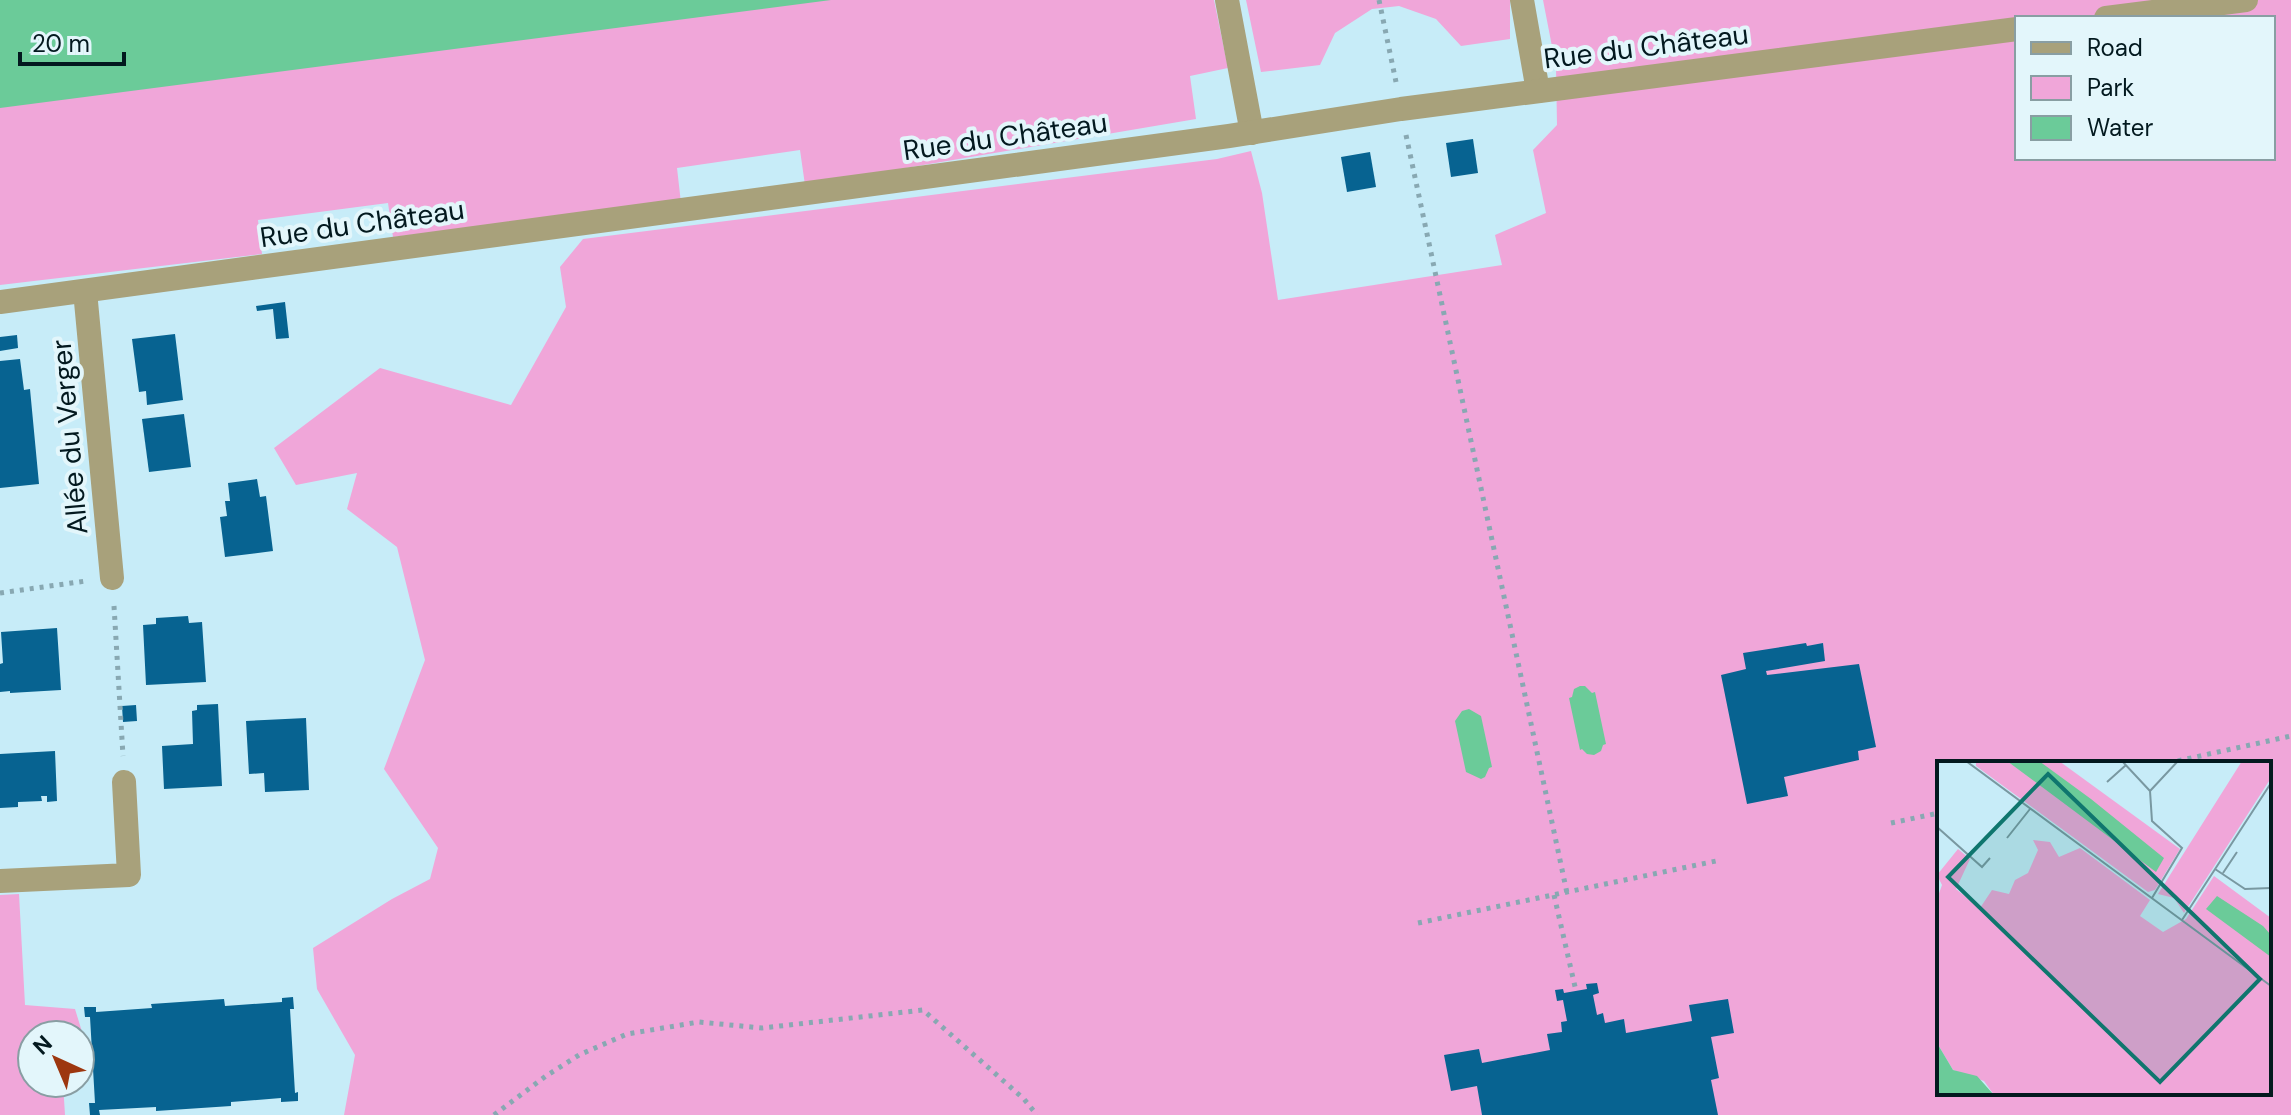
<svg xmlns="http://www.w3.org/2000/svg" width="2291" height="1115" viewBox="0 0 2291 1115" font-family="'DM Sans',sans-serif">
<rect width="100%" height="100%" fill="#c7ecf8"/>
<g fill="#f0a6d9" fill-rule="evenodd">
<path d="M0,0h1214l14,68 -38,8 6,43 -391,66 -5,-35 -123,18 4,35 -288,34 -5,-34 -130,17 4,34 -262,31z"/>
<path d="M1246,0h264v39l-49,7 -25,-27 -37,-13 -27,3 -37,24 -15,32 -59,7z"/>
<path d="M1543,0h748v1115h-1947l11,-60 -38,-66 -4,-41 79,-49 38,-20 8,-31 -54,-79 41,-109 -28,-113 -50,-38 10,-36 -61,12 -22,-37 106,-80 131,37 55,-98 -6,-40 23,-28 634,-80 34,-8 11,42 16,107 224,-35 -7,-30 51,-22 -13,-63 24,-25 -1,-58zM2017,18h256v140h-256zM1939,763h330v330h-330z"/>
<path d="M19,894l6,111 50,4 8,26 -3,6v-6h-48v48h31l2,32h-65v-220z"/>
</g>
<g fill="#6bcb99">
<path d="M0,0h831l-831,108z"/>
<path d="M1580,686h5l7,7 3,-1 11,52 -3,1 -2,6 -7,4 -7,-1 -5,-5 -2,1 -11,-52 3,-1 2,-8z"/>
<path d="M1469,709l12,7 11,51 -3,1 -4,9 -4,2 -15,-7 -11,-51 7,-10z"/>
</g>
<g fill="#076391">
<path d="M1473,139l5,34 -27,4 -5,-34z"/>
<path d="M1370,152l6,35 -29,5 -6,-35z"/>
<path d="M285,302l4,36 -13,1 -3,-30 -16,2 -1,-5z"/>
<path d="M175,334l8,66 -36,5 -1,-14 -7,1 -7,-53z"/>
<path d="M17,335l1,13 -18,3v-14z"/>
<path d="M20,359l4,31 6,-1 9,95 -39,4v-127z"/>
<path d="M184,414l7,53 -42,5 -7,-53z"/>
<path d="M257,479l3,18 6,-1 7,55 -48,6 -5,-40 7,-1 -2,-15h5l-2,-18z"/>
<path d="M188,616l1,7 13,-1 4,60 -60,3 -3,-60 13,-1v-6z"/>
<path d="M57,628l4,62 -51,3v-2l-10,1v-28l3,-1 -2,-31z"/>
<path d="M1806,643l1,3 16,-3 2,18 -59,10 1,4 92,-11 17,83 -18,4 1,9 -75,17 4,19 -41,8 -26,-129 25,-6 -3,-16z"/>
<path d="M218,704l4,82 -58,3 -2,-43 31,-2 -1,-33 5,-1v-5z"/>
<path d="M136,705l1,16 -14,1 -1,-16z"/>
<path d="M306,718l3,72 -44,2 -1,-19 -15,1 -3,-53z"/>
<path d="M55,751l2,50 -10,1v-6h-6l1,5 -24,1v5l-18,1v-54z"/>
<path d="M1597,983l2,10 -6,2 4,20 6,-2 2,10 19,-4 2,14 66,-12 -3,-16 39,-6 6,34 -23,4 8,41 -8,2 7,35h-236l-5,-29 -26,5 -7,-36 35,-6 3,14 68,-13 -3,-16 15,-2 -1,-10 6,-1 -4,-21 -6,1 -2,-11 8,-1 1,4 23,-4 -1,-5z"/>
<path d="M293,997l1,12h-4l5,84 3,-1v9l-17,1v-4l-50,4v4l-75,5v-4l-57,3 1,5h-10l-1,-12h6l-5,-86h-5l-1,-10h12v5l56,-4 -1,-4 73,-5 1,7 57,-4v-4z"/>
</g>
<g fill="none" stroke-linecap="round" stroke-linejoin="round">
<g stroke="#88a8b2" stroke-width="5" stroke-dasharray="4 6" stroke-linecap="butt">
<path d="M1379,0l17,82"/>
<path d="M1406,135l161,758"/>
<path d="M0,593l86,-12"/>
<path d="M114,606l9,150"/>
<path d="M2168,763l123,-27"/>
<path d="M1891,823l48,-10"/>
<path d="M1554,895l22,96"/>
<path d="M1418,923l298,-62"/>
<path d="M494,1115l52,-39 33,-21 48,-21 72,-12 63,6 161,-18 101,89 13,16"/>
</g>
<g stroke="#a8a17b" stroke-width="24">
<path d="M1227,0l25,133"/>
<path d="M1522,0l16,91"/>
<path d="M2106,18l140,-18"/>
<path d="M85,291l27,287"/>
<path d="M0,302l1229,-166 172,-27 616,-80"/>
<path d="M0,881l129,-6 -5,-93"/>
</g>
</g>
<g text-anchor="middle" stroke-width="8" stroke-linejoin="round" paint-order="stroke">
<g font-size="28" fill="#03191f" stroke="#e3f6fb">
<text transform="translate(1646 46) rotate(-7)" y="10">Rue du Château</text>
<text transform="translate(1005 136) rotate(-8)" y="10">Rue du Château</text>
<text transform="translate(362 223) rotate(-8)" y="10">Rue du Château</text>
<text transform="translate(69 437) rotate(-95)" y="10">Allée du Verger</text>
</g>
</g>
<g transform="translate(1937 761)">
<rect width="334" height="334" fill="#c7ecf8"/>
<path d="M39,0h83l121,88 -25,41 -7,2 -172,-126zM305,0h29v17l-87,135 -10,-15 -16,-4zM96,79l17,2 9,15 21,-9 70,52 -10,16 23,16 23,-13 28,-43 57,42v177h-277l-10,-14 -31,-11 -16,-27v-144l5,-14 -5,-10 21,-26 12,10 -14,30 24,19 12,-18 17,4 6,-14 13,-7 10,-23z" fill="#f0a6d9"/>
<path d="M70,0h32l52,38 73,59 -8,14zM280,135l46,30 8,9v22l-65,-48zM0,282l16,27 24,6 17,19h-57z" fill="#6bcb99"/>
<path fill="none" stroke="#7998a1" stroke-width="2" d="M29,0l305,225M185,0l28,30 2,30 30,27 -30,50M170,21l19,-17M213,30l28,-30M0,66l45,40 8,-9M70,77l23,-29M278,108l30,20 26,-1M286,112l14,-21M245,159l89,-137"/>
<path fill="#0f766e" fill-opacity="0.15" stroke="#0f766e" stroke-width="4" d="M111,13l212,205 -100,103 -212,-205z"/>
<rect width="334" height="334" fill="none" stroke="#03191f" stroke-width="4"/>
</g>
<rect x="2015" y="16" width="260" height="144" fill="#e3f6fb" stroke="#899ea3" stroke-width="2"/>
<rect x="2031" y="42" width="40" height="12" fill="#a8a17b" stroke="#899ea3" stroke-width="2"/>
<text x="2087" y="56" font-size="24" fill="#03191f">Road</text>
<rect x="2031" y="76" width="40" height="24" fill="#f0a6d9" stroke="#899ea3" stroke-width="2"/>
<text x="2087" y="96" font-size="24" fill="#03191f">Park</text>
<rect x="2031" y="116" width="40" height="24" fill="#6bcb99" stroke="#899ea3" stroke-width="2"/>
<text x="2087" y="136" font-size="24" fill="#03191f">Water</text>
<g transform="translate(56 1059) rotate(316)"><circle r="38" fill="#e3f6fb" stroke="#899ea3" stroke-width="2"/>
<path d="M0-6L14 30L0 20L-14 30Z" fill="#9d370f"/>
<text y="-12" font-size="22" font-weight="bold" text-anchor="middle" fill="#03191f">N</text>
</g>
<path d="M20 52v12h104v-12" fill="none" stroke="#03191f" stroke-width="4"/>
<text x="32" y="52" font-size="24" fill="#03191f" stroke="#e3f6fb" stroke-width="6" paint-order="stroke">20 m</text>
</svg>
